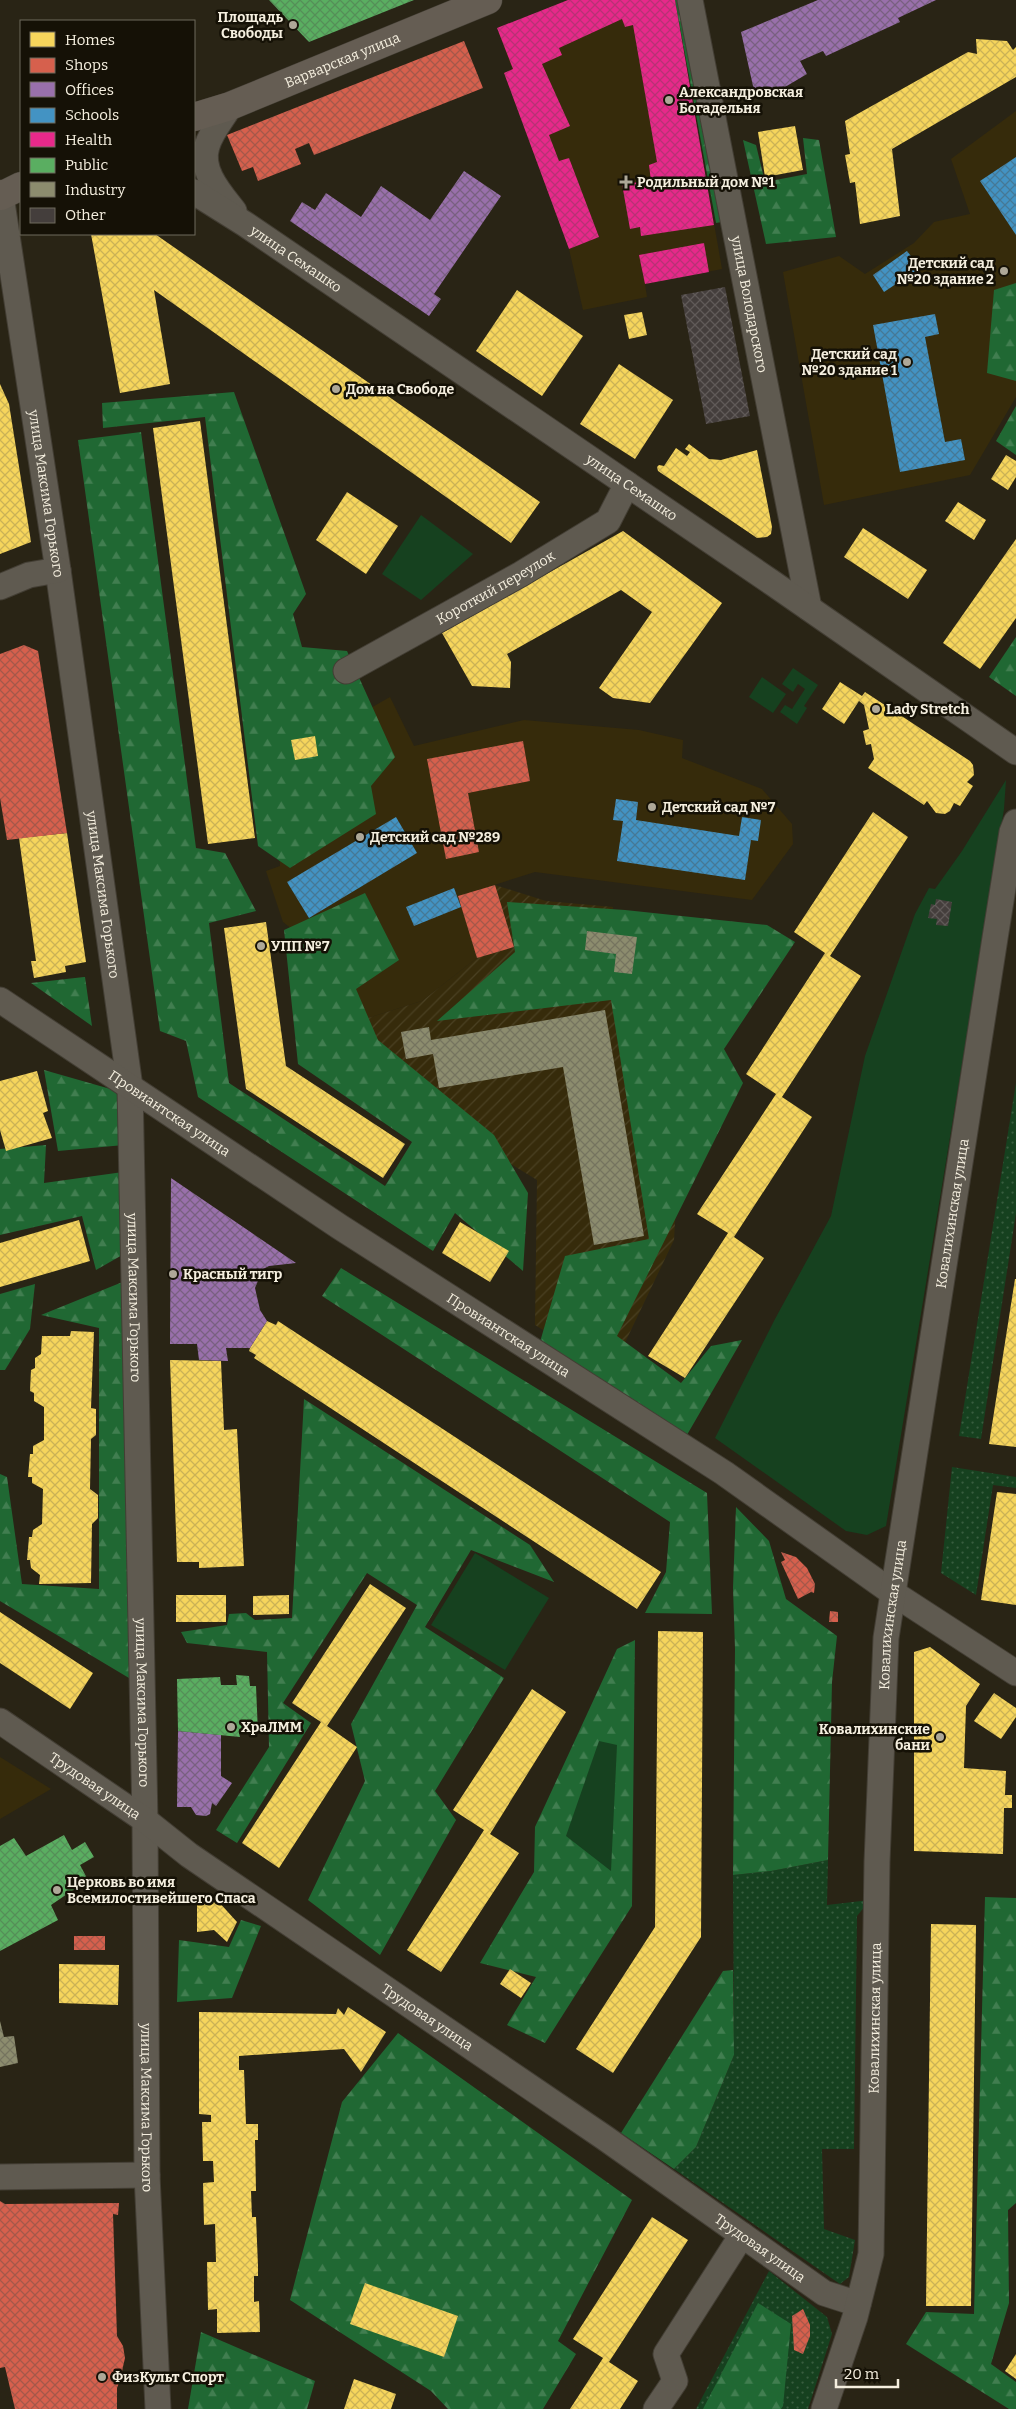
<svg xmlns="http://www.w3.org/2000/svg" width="1016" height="2409" viewBox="0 0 1016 2409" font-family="Bitter,serif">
<defs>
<pattern id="industrial-furrows" width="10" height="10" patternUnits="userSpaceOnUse" patternTransform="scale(1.25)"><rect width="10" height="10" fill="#362b0b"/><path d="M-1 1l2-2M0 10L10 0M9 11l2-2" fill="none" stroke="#4a4022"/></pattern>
<pattern id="grass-dots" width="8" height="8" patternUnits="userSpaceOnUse" patternTransform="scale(1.25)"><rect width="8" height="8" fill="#16411f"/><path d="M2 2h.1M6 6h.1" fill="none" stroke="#385d3f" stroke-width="1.8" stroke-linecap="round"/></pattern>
<pattern id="forest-firs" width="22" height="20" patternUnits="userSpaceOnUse" patternTransform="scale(1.25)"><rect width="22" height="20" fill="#206833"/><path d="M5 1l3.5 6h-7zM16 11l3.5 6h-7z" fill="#417e50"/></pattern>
<pattern id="homes-cross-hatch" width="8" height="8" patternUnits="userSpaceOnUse" patternTransform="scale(1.25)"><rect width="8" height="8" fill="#f6d55c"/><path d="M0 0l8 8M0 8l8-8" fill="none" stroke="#cbb256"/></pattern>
<pattern id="shops-cross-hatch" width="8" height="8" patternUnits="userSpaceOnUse" patternTransform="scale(1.25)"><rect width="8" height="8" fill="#d6604d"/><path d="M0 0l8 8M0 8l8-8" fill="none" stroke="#a5584a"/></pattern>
<pattern id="offices-cross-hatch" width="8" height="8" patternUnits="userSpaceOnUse" patternTransform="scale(1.25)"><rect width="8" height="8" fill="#9970ab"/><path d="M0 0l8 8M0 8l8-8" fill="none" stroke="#796081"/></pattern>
<pattern id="schools-cross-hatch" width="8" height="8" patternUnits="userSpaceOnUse" patternTransform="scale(1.25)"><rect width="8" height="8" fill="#4393c3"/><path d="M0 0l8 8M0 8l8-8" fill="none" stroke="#457996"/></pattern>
<pattern id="health-cross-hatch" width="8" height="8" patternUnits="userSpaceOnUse" patternTransform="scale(1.25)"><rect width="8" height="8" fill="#e7298a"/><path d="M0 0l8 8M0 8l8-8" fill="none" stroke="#b83275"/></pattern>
<pattern id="public-cross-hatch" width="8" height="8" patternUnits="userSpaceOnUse" patternTransform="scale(1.25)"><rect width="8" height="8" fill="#5aae61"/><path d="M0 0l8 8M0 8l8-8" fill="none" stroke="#558f58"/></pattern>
<pattern id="industry-cross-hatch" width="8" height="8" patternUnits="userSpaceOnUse" patternTransform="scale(1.25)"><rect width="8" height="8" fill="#8c8c6e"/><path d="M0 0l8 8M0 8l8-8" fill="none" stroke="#75745f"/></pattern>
<pattern id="building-cross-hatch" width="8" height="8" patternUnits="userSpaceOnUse" patternTransform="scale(1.25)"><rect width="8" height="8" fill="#443e3c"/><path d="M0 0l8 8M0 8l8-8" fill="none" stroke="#605a58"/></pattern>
</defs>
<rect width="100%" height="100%" fill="#292415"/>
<g fill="#362b0b">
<path d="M675,0l47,269 -77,15 2,13 -64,13 -14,-61 -65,-176 8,-4 -15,-41z"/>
<path d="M1016,111v286l-46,78 -146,30 -41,-233 56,-16 26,18 49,-31 20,-21 36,-8 -19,-55z"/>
<path d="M390,697l24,49 110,-26 115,10 44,10 -1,18 80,31 30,35 1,20 -41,56 -217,-28 -76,24 18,62 -55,43 -57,18 -27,-54 -55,-43 -17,-51 14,-5 -4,-51 47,-80z"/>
<path d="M0,1757l51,32 -51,30z"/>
</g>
<path fill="url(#industrial-furrows)" d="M495,885l51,16 67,6 -3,27 79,50 -15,256 -63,132 -76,-47 2,-145 -103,-63 -61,-72 -8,-26 57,-18 55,-43 -19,-62z"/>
<g fill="url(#grass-dots)">
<path d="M1016,1083v130l-35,226 -22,-3z"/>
<path d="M952,1467l64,10v11l-23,-3 -17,110 -35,-22z"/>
<path d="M828,1860l-1,45 43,-5 -13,16 -3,233h-32l2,80 31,11 -6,37 -9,7 -166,-115 22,-22 38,-92 -1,-180 38,-4z"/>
<path d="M769,2271l58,46 5,17 -24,75h-112z"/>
</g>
<g fill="url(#forest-firs)">
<path d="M675,0h10l42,221 -11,2z"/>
<path d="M803,138l16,2 17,97 -70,7 -23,-104 13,5 9,37 42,-8z"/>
<path d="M1016,283v98l-29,-8 7,-83z"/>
<path d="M234,392l72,202 -13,20 9,33 45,4 48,106 -24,29 5,28 -86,54 -32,-22 -53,-429 -102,11 -1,-25z"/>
<path d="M1016,406v49l-20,-14z"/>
<path d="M141,432l55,416 29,5 31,58 -47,12 20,160 156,103 27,-44 -114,-78 -14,-134 81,-37 34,67 -43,29 22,51 116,95 34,58 -5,78 -68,-58 -22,38 -235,-154 -12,-56 -26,-10 -82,-591z"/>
<path d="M1016,637v59l-27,-19z"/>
<path d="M507,902l118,8 142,15 28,17 -71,107 19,34 -126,253 64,47 30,-37 31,-6 -58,100 -144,-98 25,-86 84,-17 -38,-239 -174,21 78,-69z"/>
<path d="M85,977l7,49 -61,-43 53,-6z"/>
<path d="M44,1070l77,22 3,53 -66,6z"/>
<path d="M46,1145l-2,38 79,-11 1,82 -28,16 -14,-54 -82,19v-86z"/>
<path d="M341,1268l366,225 5,121 -67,-1 21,-41 4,-50 -348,-226z"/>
<path d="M125,1281l9,400 -134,-80v-127l7,3 15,107 77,5v-261l-58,-13z"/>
<path d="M35,1284l-5,45 -25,41h-5v-76z"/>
<path d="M304,1399l226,146 24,37 -83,-32 -46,77 79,51 -69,113 21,29 -76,135 -72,-55 57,-119 -14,-57 66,-119 -50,-32 -84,130 28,20 -74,120 -21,-13 53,-83 -2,-95 -80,-9 -6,-11 46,-7 2,-11 17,-1 9,7 37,-2z"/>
<path d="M736,1507l33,34 17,58 51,37 -5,46 -4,178 -57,11 -38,4 2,-226 -2,-61z"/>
<path d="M635,1640l-3,266 -87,137 -38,-18 29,-48 -56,-14 54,-91 1,-45 82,-178z"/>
<path d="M985,1897l31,1v305l-8,7 1,93 -18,61 25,18v27h-7l-103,-65 20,-32 48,2z"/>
<path d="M241,1920l20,6 -29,72 -55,4 2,-62 50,7z"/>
<path d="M733,1970l1,85 -38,92 -22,22 -53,-36 102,-162z"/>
<path d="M398,2033l234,167 -74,141 18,13 -33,55h-95l-17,-18 -141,-91 52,-198z"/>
<path d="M758,2303l33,21 -8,82 -2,3h-78z"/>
<path d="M201,2332l114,49 -8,28h-119z"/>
</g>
<g fill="#16411f">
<path d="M421,515l52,39 -52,46 -39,-26z"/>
<path d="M793,668l25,17 -14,21 3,2 -10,16 -17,-12 5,-7 7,4 13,-20 -7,-5 -5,8 -11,-8z"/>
<path d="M762,677l24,17 -13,19 -24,-16z"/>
<path d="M1006,780l-2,29 -118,717 -19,9 -21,-4 -131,-93 60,-119 56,-103 34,-160 50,-142 14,-26 6,1 27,-38z"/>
<path d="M475,1553l74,45 -44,72 -74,-45z"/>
<path d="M599,1741l18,4 -6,126 -45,-35z"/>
</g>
<g fill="url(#homes-cross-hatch)">
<path d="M976,39l31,2 6,9 3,-3v30l-124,72 8,67 -40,8 -5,-42 -5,1 -5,-28 5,-1 -5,-33 123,-69 9,2z"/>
<path d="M795,126l8,44 -38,7 -7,-45z"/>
<path d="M91,234h64l385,268 -29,41 -357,-253 16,94 -50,9z"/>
<path d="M517,290l66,46 -41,60 -66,-45z"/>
<path d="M642,312l5,23 -18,4 -5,-24z"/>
<path d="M619,364l54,36 -38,59 -55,-35z"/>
<path d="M0,384l9,20 22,138 -31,12z"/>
<path d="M200,421l55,417 -47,6 -55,-416z"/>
<path d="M689,444l20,15 12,1 36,-10 15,77 -1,7 -4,3 -10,1 -99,-67 -1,-4 2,-2 5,1 12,-18 11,8 3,-4 -5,-3z"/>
<path d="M1006,455l10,6v16l-8,13 -17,-11z"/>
<path d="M347,492l51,34 -32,48 -50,-34z"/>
<path d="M958,502l28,18 -12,20 -29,-19z"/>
<path d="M863,528l64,42 -19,29 -64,-42z"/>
<path d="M623,531l99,72 -72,100 -37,-5 -14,-10 53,-76 -31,-22 -114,64 4,8 -1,26 -38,-2 -30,-53z"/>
<path d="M1016,539v79l-36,51 -37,-26z"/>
<path d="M840,682l22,14 3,-4 105,69 3,4 1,10 -7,7 6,4 -13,20 -6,-3 -4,8 -5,3 -9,-1 -9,-12 -3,4 -56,-37 6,-9 -3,-15 -5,1 -3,-14 6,-2 -5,-24 -5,-4 -15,23 -22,-15z"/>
<path d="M315,736l3,20 -23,4 -4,-20z"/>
<path d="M873,812l35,25 -78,119 31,20 -79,121 30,20 -78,120 30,21 -79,120 -37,-22 80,-123 -31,-19 79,-120 -30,-20 79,-121 -31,-21z"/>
<path d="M67,833l19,129 -21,4 1,6 -32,6 -3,-17h5l-17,-123z"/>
<path d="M266,922l20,144 119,78 -22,34 -137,-89 -22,-161z"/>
<path d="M37,1071l11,40 -5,2 9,25 -46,13 -6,-21v-49z"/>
<path d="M79,1220l11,41 -90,26v-44z"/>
<path d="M460,1222l49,29 -19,31 -48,-29z"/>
<path d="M207,1241l14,2 15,11 7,14 -4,63 -36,-2 -10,-3 -13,-12 -6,-15v-20l8,-22 14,-12z"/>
<path d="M1015,1279h1v168l-27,-3z"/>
<path d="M267,1321l9,4 2,-4 383,251 -24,37 -383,-251 2,-3 -7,-4 1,-3z"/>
<path d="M71,1331l23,1 -3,76 5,1v26l-5,4 -1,50 8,6v23l-6,6 -1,59 -52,1 1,-9 -9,-7 -1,-8h-3l2,-23h3l1,-7 9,-6 1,-35 -11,-6v-6h-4l2,-23h3v-8l11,-6v-33l-10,-6v-8l-4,-2 1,-21 4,-2v-10l6,-4 1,-18h28z"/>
<path d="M170,1360l51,1 3,69 13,-1 7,137 -45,2v-6h-22z"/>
<path d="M997,1492l19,2v111l-35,-5z"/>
<path d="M370,1584l36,24 -79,118 30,21 -78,121 -37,-25 79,-121 -29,-19z"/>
<rect x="176" y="1595" width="50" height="27"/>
<path d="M289,1595v19l-36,1v-19z"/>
<path d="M0,1612l93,61 -23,36 -70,-46z"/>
<path d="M658,1631l45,1 -2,305 -88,136 -37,-24 79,-122z"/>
<path d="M930,1647l50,37 -14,22 -2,62 42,3 -1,24h7v13h-8l-1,46 -89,-3v-199z"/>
<path d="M532,1689l34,23 -76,122 29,19 -78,119 -34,-22 77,-120 -31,-20z"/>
<path d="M994,1693l22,15v9l-15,22 -27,-18z"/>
<path d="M197,1897l20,3 20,22 -10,20 -13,-12 -17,2z"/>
<path d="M931,1924l45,1 -5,381h-45z"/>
<path d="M59,1964l60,1 -1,40 -59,-2z"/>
<path d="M510,1969l21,14 -10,15 -21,-14z"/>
<path d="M348,2007l38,25 -25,40 -17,-23 -105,7v14h5l2,54h12v16h-3l1,51h-5l1,26h4l2,49v10h-4v26l5,-1 1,31 -43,1v-24l-9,1 -1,-48h9l-1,-38 -11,1 -1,-42 11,-1 -1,-21h-10l-1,-39h9v-7l-12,-1v-102l137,2 2,-6 6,7z"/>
<path d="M652,2217l36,23 -79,122 29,19 -18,28h-50l33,-51 -30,-19z"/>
<path d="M365,2283l93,33 -14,41 -94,-33z"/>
<path d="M1016,2354v25l-11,-8z"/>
<path d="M354,2379l42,15 -5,15h-47z"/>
</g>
<g fill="url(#shops-cross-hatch)">
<path d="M464,41l19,47 -169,67 -5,-12 -14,6 6,15 -43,17 -5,-14 -11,4 -15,-36z"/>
<path d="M24,645l14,6 29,182 -60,7 -7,-42v-144z"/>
<path d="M523,741l7,40 -62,12 11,59 -33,7 -19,-100z"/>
<path d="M495,885l19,62 -37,11 -19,-62z"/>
<path d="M781,1552l15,5 11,11 8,16 -1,9 -3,-1 -13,7 -17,-37 4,-2z"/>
<path d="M830,1611l8,1v10h-9z"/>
<rect x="74" y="1936" width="31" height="14"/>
<path d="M0,2201l5,3 114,-1 -1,12 -5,-1 4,122 6,10 2,12 -5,22 -3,8v21h-102l-10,-42 -5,1z"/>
<path d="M803,2309l7,16v11l-7,18 -9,-4 -2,-34z"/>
</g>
<g fill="url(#offices-cross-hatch)">
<path d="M818,0h118l-38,18 2,4 -74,34 -3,-5 -23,10 7,13 -22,13 -30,8 -14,-63z"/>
<path d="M464,171l37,25 -67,98 7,5 -12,17 -139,-95 12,-19 13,8 11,-17 35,24 20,-31 49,34z"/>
<path d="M171,1178l125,85 -27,3 -6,3 -8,19 5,22 7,11 -17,27h-24l2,13 -29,-1 -2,-16h-27z"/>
<path d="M178,1731l43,4v41l11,7 -16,23 -4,-3 -2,11 -4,2 -10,-1 -5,-8h-14z"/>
</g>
<g fill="url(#schools-cross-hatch)">
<path d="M1016,157v78l-36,-54z"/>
<path d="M907,251l13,17 -36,24 -11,-17z"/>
<path d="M935,314l4,20 -14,3 20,105 16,-3 4,21 -65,12 -27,-147z"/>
<path d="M616,799l22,3 -2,18 103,16 3,-19 19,3 -3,21 -7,-1 -6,40 -128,-19 6,-40 -10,-1z"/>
<path d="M396,817l21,36 -108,65 -22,-36z"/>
<path d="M454,888l7,19 -47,19 -8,-19z"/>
</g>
<g fill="url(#health-cross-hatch)">
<path d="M568,0h107l39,225 -73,11 -1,-9 -10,2 -8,-45 29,-3 -2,-16 8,-3 -24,-137 -8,2 -3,-8 -63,29 3,7 -20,9 28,62 -21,9 10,26 10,-3 30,79 -30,12 -65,-176 9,-4 -16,-41z"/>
<path d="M704,243l5,29 -64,12 -6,-29z"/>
</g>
<g fill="url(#public-cross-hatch)">
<path d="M269,0h145l-105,42z"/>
<path d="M236,1675l13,1 1,10h6l2,47h-19l1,4 -62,-6 -1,-52 43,-2 1,8h16z"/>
<path d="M64,1835l8,15 13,-8 9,15 -14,8 8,15 -37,25 7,15 -58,31v-105l14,-8 12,18z"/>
</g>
<g fill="url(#industry-cross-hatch)">
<path d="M587,931l50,6 -5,37 -18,-2 2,-18 -31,-4z"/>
<path d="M605,1010l39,226 -50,9 -31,-178 -124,21 -6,-34 -27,5 -5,-27 28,-5 2,13z"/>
<path d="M0,2021l4,16 10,-1 4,27 -18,4z"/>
</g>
<g fill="url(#building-cross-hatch)">
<path d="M725,287l25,129 -44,8 -25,-129z"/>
<path d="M936,899l16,3 -4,24 -12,-1 1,-6 -9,-1 3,-14 4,1z"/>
</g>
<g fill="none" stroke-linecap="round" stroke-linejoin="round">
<g stroke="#433e34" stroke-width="27">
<g id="minor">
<path id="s1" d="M690,0l119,608"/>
<path d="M230,106c-7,12 -19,26 -23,40 -8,24 13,47 27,65"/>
<path id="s2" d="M194,192l51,32 529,360 242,168"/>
<path id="s3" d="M1,196l57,374 72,517 15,733 2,355 11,234"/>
<path d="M0,587l29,-12 29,-5"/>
<path id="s4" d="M346,671l175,-97 87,-53 19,-37"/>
<path id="s5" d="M0,1000l340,227 384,246 169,120 123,80"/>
<path id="s6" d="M0,1721l145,99 44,35 416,283 219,155 34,11"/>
<path d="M0,2177l147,-2"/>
<path d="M656,2409l19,-28 -9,-27 76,-119"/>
<path id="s7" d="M824,2409l31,-92 16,-63 6,-392 9,-224 109,-700 17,-106 4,-10"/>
</g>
</g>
<g stroke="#433e34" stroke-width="29">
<g id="major">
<path id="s8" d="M194,117l36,-11 258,-106"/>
<path d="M0,194l1,2 20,-10"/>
</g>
</g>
<use href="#minor" stroke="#5f5a50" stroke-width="25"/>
<use href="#major" stroke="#655d53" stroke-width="28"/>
</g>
<g fill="#aea898" stroke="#151106" stroke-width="2">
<circle cx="293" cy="25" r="5"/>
<circle cx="669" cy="100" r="5"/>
<path d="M623.5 174.5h5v5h5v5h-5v5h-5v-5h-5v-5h5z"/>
<circle cx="1004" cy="271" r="5"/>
<circle cx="907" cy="362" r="5"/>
<circle cx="336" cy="389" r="5"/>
<circle cx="876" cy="709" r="5"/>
<circle cx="652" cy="807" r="5"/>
<circle cx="360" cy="837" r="5"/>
<circle cx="261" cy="946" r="5"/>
<circle cx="173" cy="1274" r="5"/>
<circle cx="231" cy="1727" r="5"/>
<circle cx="940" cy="1737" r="5"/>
<circle cx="57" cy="1890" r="5"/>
<circle cx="102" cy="2377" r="5"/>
</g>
<g text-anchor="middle" stroke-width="5" stroke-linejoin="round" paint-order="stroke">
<g font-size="14" font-weight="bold" fill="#f5efdf" stroke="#151106" text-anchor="start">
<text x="283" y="22" text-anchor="end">Площадь<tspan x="283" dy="16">Свободы</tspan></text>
<text x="679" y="97">Александровская<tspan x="679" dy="16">Богадельня</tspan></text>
<text x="637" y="187">Родильный дом №1</text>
<text x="994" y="268" text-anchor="end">Детский сад<tspan x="994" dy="16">№20 здание 2</tspan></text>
<text x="897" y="359" text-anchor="end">Детский сад<tspan x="897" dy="16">№20 здание 1</tspan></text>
<text x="346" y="394">Дом на Свободе</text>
<text x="886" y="714">Lady Stretch</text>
<text x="662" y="812">Детский сад №7</text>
<text x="370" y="842">Детский сад №289</text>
<text x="271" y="951">УПП №7</text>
<text x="183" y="1279">Красный тигр</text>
<text x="241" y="1732">ХраЛММ</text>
<text x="930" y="1734" text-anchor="end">Ковалихинские<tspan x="930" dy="16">бани</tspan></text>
<text x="67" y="1887">Церковь во имя<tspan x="67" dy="16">Всемилостивейшего Спаса</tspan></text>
<text x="112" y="2382">ФизКульт Спорт</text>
</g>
<g font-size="14" fill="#f5efdf" stroke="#151106">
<text dy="5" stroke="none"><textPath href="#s8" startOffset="159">Варварская улица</textPath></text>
<text dy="5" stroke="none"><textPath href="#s2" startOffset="122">улица Семашко</textPath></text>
<text dy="5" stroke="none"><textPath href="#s1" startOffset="310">улица Володарского</textPath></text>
<text dy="5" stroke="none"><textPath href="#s2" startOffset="528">улица Семашко</textPath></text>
<text dy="5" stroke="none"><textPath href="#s3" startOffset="301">улица Максима Горького</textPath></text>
<text dy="5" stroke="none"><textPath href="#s4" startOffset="171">Короткий переулок</textPath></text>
<text dy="5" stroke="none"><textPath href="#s3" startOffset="706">улица Максима Горького</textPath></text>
<text dy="5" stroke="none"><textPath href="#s5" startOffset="204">Провиантская улица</textPath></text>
<text dy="5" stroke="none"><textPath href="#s7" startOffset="1208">Ковалихинская улица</textPath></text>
<text dy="5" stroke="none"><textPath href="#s3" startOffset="1111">улица Максима Горького</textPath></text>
<text dy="5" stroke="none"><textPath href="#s5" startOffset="609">Провиантская улица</textPath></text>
<text dy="5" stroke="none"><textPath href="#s7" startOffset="802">Ковалихинская улица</textPath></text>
<text dy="5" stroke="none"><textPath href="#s3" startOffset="1516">улица Максима Горького</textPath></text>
<text dy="5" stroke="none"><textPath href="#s6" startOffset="115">Трудовая улица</textPath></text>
<text dy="5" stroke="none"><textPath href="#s6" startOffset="520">Трудовая улица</textPath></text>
<text dy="5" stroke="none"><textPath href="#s7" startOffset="398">Ковалихинская улица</textPath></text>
<text dy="5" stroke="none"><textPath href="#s3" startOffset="1921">улица Максима Горького</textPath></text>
<text dy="5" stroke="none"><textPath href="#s6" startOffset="925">Трудовая улица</textPath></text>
</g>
</g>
<rect x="20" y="20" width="175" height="215" fill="#151106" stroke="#6f6a5d"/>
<rect x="30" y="32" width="25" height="15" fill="#f6d55c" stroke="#6f6a5d"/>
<text x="65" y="45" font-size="15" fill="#f5efdf">Homes</text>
<rect x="30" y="58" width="25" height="15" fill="#d6604d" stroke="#6f6a5d"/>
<text x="65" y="70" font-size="15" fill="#f5efdf">Shops</text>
<rect x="30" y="82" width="25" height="15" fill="#9970ab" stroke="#6f6a5d"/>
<text x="65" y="95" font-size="15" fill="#f5efdf">Offices</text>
<rect x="30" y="108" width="25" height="15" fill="#4393c3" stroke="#6f6a5d"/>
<text x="65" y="120" font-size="15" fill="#f5efdf">Schools</text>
<rect x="30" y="132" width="25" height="15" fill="#e7298a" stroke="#6f6a5d"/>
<text x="65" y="145" font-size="15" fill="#f5efdf">Health</text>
<rect x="30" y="158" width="25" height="15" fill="#5aae61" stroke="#6f6a5d"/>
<text x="65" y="170" font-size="15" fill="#f5efdf">Public</text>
<rect x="30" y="182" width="25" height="15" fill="#8c8c6e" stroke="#6f6a5d"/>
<text x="65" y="195" font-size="15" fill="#f5efdf">Industry</text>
<rect x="30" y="208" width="25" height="15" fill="#443e3c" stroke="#6f6a5d"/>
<text x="65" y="220" font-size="15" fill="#f5efdf">Other</text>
<path d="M836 2379v8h62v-8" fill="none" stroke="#f5efdf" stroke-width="2.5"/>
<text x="844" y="2379" font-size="15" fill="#f5efdf" stroke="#151106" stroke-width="4" paint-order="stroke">20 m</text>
</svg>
